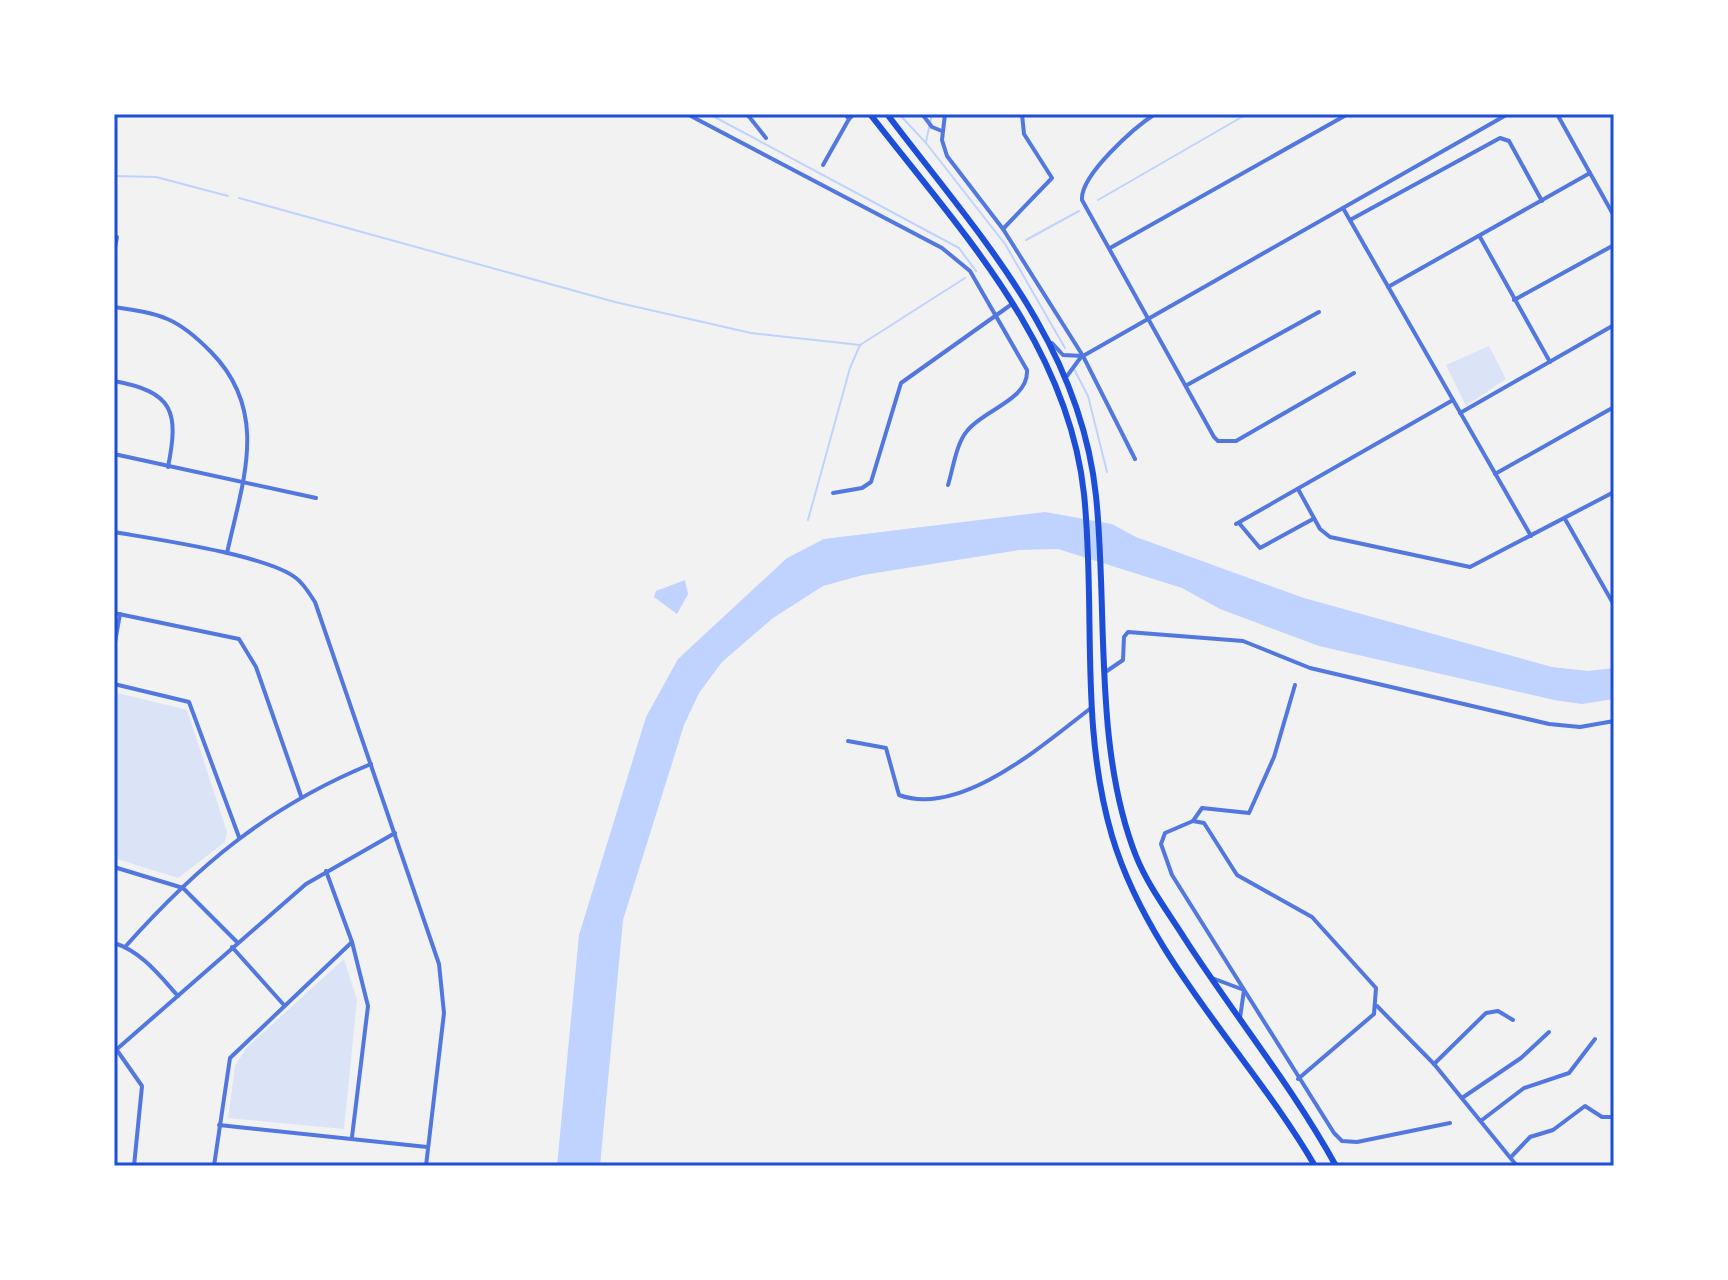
<svg xmlns="http://www.w3.org/2000/svg" width="1728" height="1280" viewBox="0 0 1728 1280" font-family="Jost,sans-serif">
<rect width="100%" height="100%" fill="#f2f2f2"/>
<g fill="#dbe4f7">
<path d="M1489,346l17,33 -40,27 -20,-41z"/>
<path d="M114,692l73,18 40,122 -2,10 -47,36 -64,-20z"/>
<path d="M344,959l13,41 -13,129 -116,-11 7,-52 12,-19z"/>
</g>
<g fill="#bfd3fe">
<path d="M1045,512l67,12 24,13 168,61 248,69 36,4 26,-3v31l-32,5 -28,-4 -235,-54 -99,-37 -38,-21 -124,-39 -39,1 -156,25 -40,11 -50,32 -51,44 -23,31 -15,32 -61,195 -23,246h-43l22,-231 67,-218 32,-58 109,-101 37,-19z"/>
<path d="M685,580l3,14 -11,20 -23,-17 2,-6z"/>
</g>
<g fill="none" stroke-linecap="round" stroke-linejoin="round">
<g stroke="#bfd3fe" stroke-width="2">
<path d="M709,114l250,134 17,23"/>
<path d="M899,114l27,29 79,101 60,104"/>
<path d="M926,142l6,-28"/>
<path d="M114,176l42,1 72,19"/>
<path d="M239,198l376,104 136,31 109,12"/>
<path d="M1098,200l149,-86"/>
<path d="M1026,240l53,-29"/>
<path d="M1074,369l14,27 19,76"/>
<path d="M808,520l42,-152 10,-23 105,-67"/>
</g>
<g stroke="#5277de" stroke-width="4">
<path d="M687,114l255,134 28,23 57,99c2,30 -44,40 -60,61 -11,13 -14,38 -19,54"/>
<path d="M747,114l19,24"/>
<path d="M845,114l4,5 5,-5"/>
<path d="M922,114l10,13 10,4"/>
<path d="M945,114l-3,26 5,16 56,73 80,127 52,103"/>
<path d="M1155,114c-20,13 -75,61 -73,86l132,237 4,4h18l118,-68"/>
<path d="M1557,114l57,102"/>
<path d="M823,165l26,-46"/>
<path d="M1343,208l188,328"/>
<path d="M1350,220l150,-82 9,3 33,60"/>
<path d="M1003,229l49,-51 -28,-44 -2,-20"/>
<path d="M1480,237l70,125"/>
<path d="M1110,248l238,-134"/>
<path d="M114,253l3,-16"/>
<path d="M1388,287l202,-114"/>
<path d="M1514,300l100,-55"/>
<path d="M114,307c47,7 63,10 97,45 59,60 32,128 16,201"/>
<path d="M1052,343l11,12 20,1 425,-242"/>
<path d="M1067,376l14,-19"/>
<path d="M114,381c60,11 65,31 54,86"/>
<path d="M1187,385l132,-73"/>
<path d="M1460,413l154,-88"/>
<path d="M114,454l202,44"/>
<path d="M1495,474l119,-67"/>
<path d="M1298,489l22,40 10,8 140,30 144,-75"/>
<path d="M833,493l29,-5 9,-6 30,-99 111,-79"/>
<path d="M1565,519l49,86"/>
<path d="M1239,523l21,25 53,-29"/>
<path d="M1236,524l217,-124"/>
<path d="M114,532c40,7 153,23 182,46 8,6 13,15 19,24l124,362 5,49 -18,153"/>
<path d="M114,613l125,26 17,28 45,129"/>
<path d="M114,648l6,-34"/>
<path d="M1107,671l16,-11 1,-23 4,-5 115,9 67,27 239,56 31,3 34,-6"/>
<path d="M114,684l75,18 50,135"/>
<path d="M1295,685l-21,72 -25,56 -47,-5 -9,13 -28,12 -4,11 11,31 162,258 8,8 15,1 93,-19"/>
<path d="M848,741l38,7 13,47c62,23 146,-52 192,-87"/>
<path d="M1193,821l11,2 33,52 75,42 64,71 -2,26 -76,65"/>
<path d="M114,867l69,21 54,54"/>
<path d="M326,871l26,71 16,64 -16,131"/>
<path d="M114,943c27,8 46,33 64,53"/>
<path d="M125,947c73,-82 144,-141 246,-183"/>
<path d="M232,947l51,57"/>
<path d="M1212,978l32,12 -4,28"/>
<path d="M1377,1006l57,58 83,102"/>
<path d="M114,1046l28,40 -8,80"/>
<path d="M117,1049l189,-165 89,-51"/>
<path d="M1434,1064l52,-51 12,-2 15,9"/>
<path d="M1462,1098l59,-40 28,-26"/>
<path d="M1482,1120l42,-32 45,-15 26,-34"/>
<path d="M219,1125l208,22"/>
<path d="M1512,1156l18,-19 23,-7 32,-24 17,11h12"/>
<path d="M214,1166l16,-108 122,-116"/>
</g>
<g stroke="#1d4ed8" stroke-width="6">
<path d="M870,114c89,115 198,229 214,380 12,115 -5,230 28,342 37,124 139,220 203,330"/>
<path d="M887,114c90,119 193,227 209,382 12,115 -3,251 40,360 12,30 32,56 49,83 49,76 107,147 151,227"/>
</g>
</g>
<rect width="1728" height="1280" fill="none" stroke="#ffffff" stroke-width="232"/>
<rect x="116" y="116" width="1496" height="1048" fill="none" stroke="#1d4ed8" stroke-width="3"/>
</svg>
